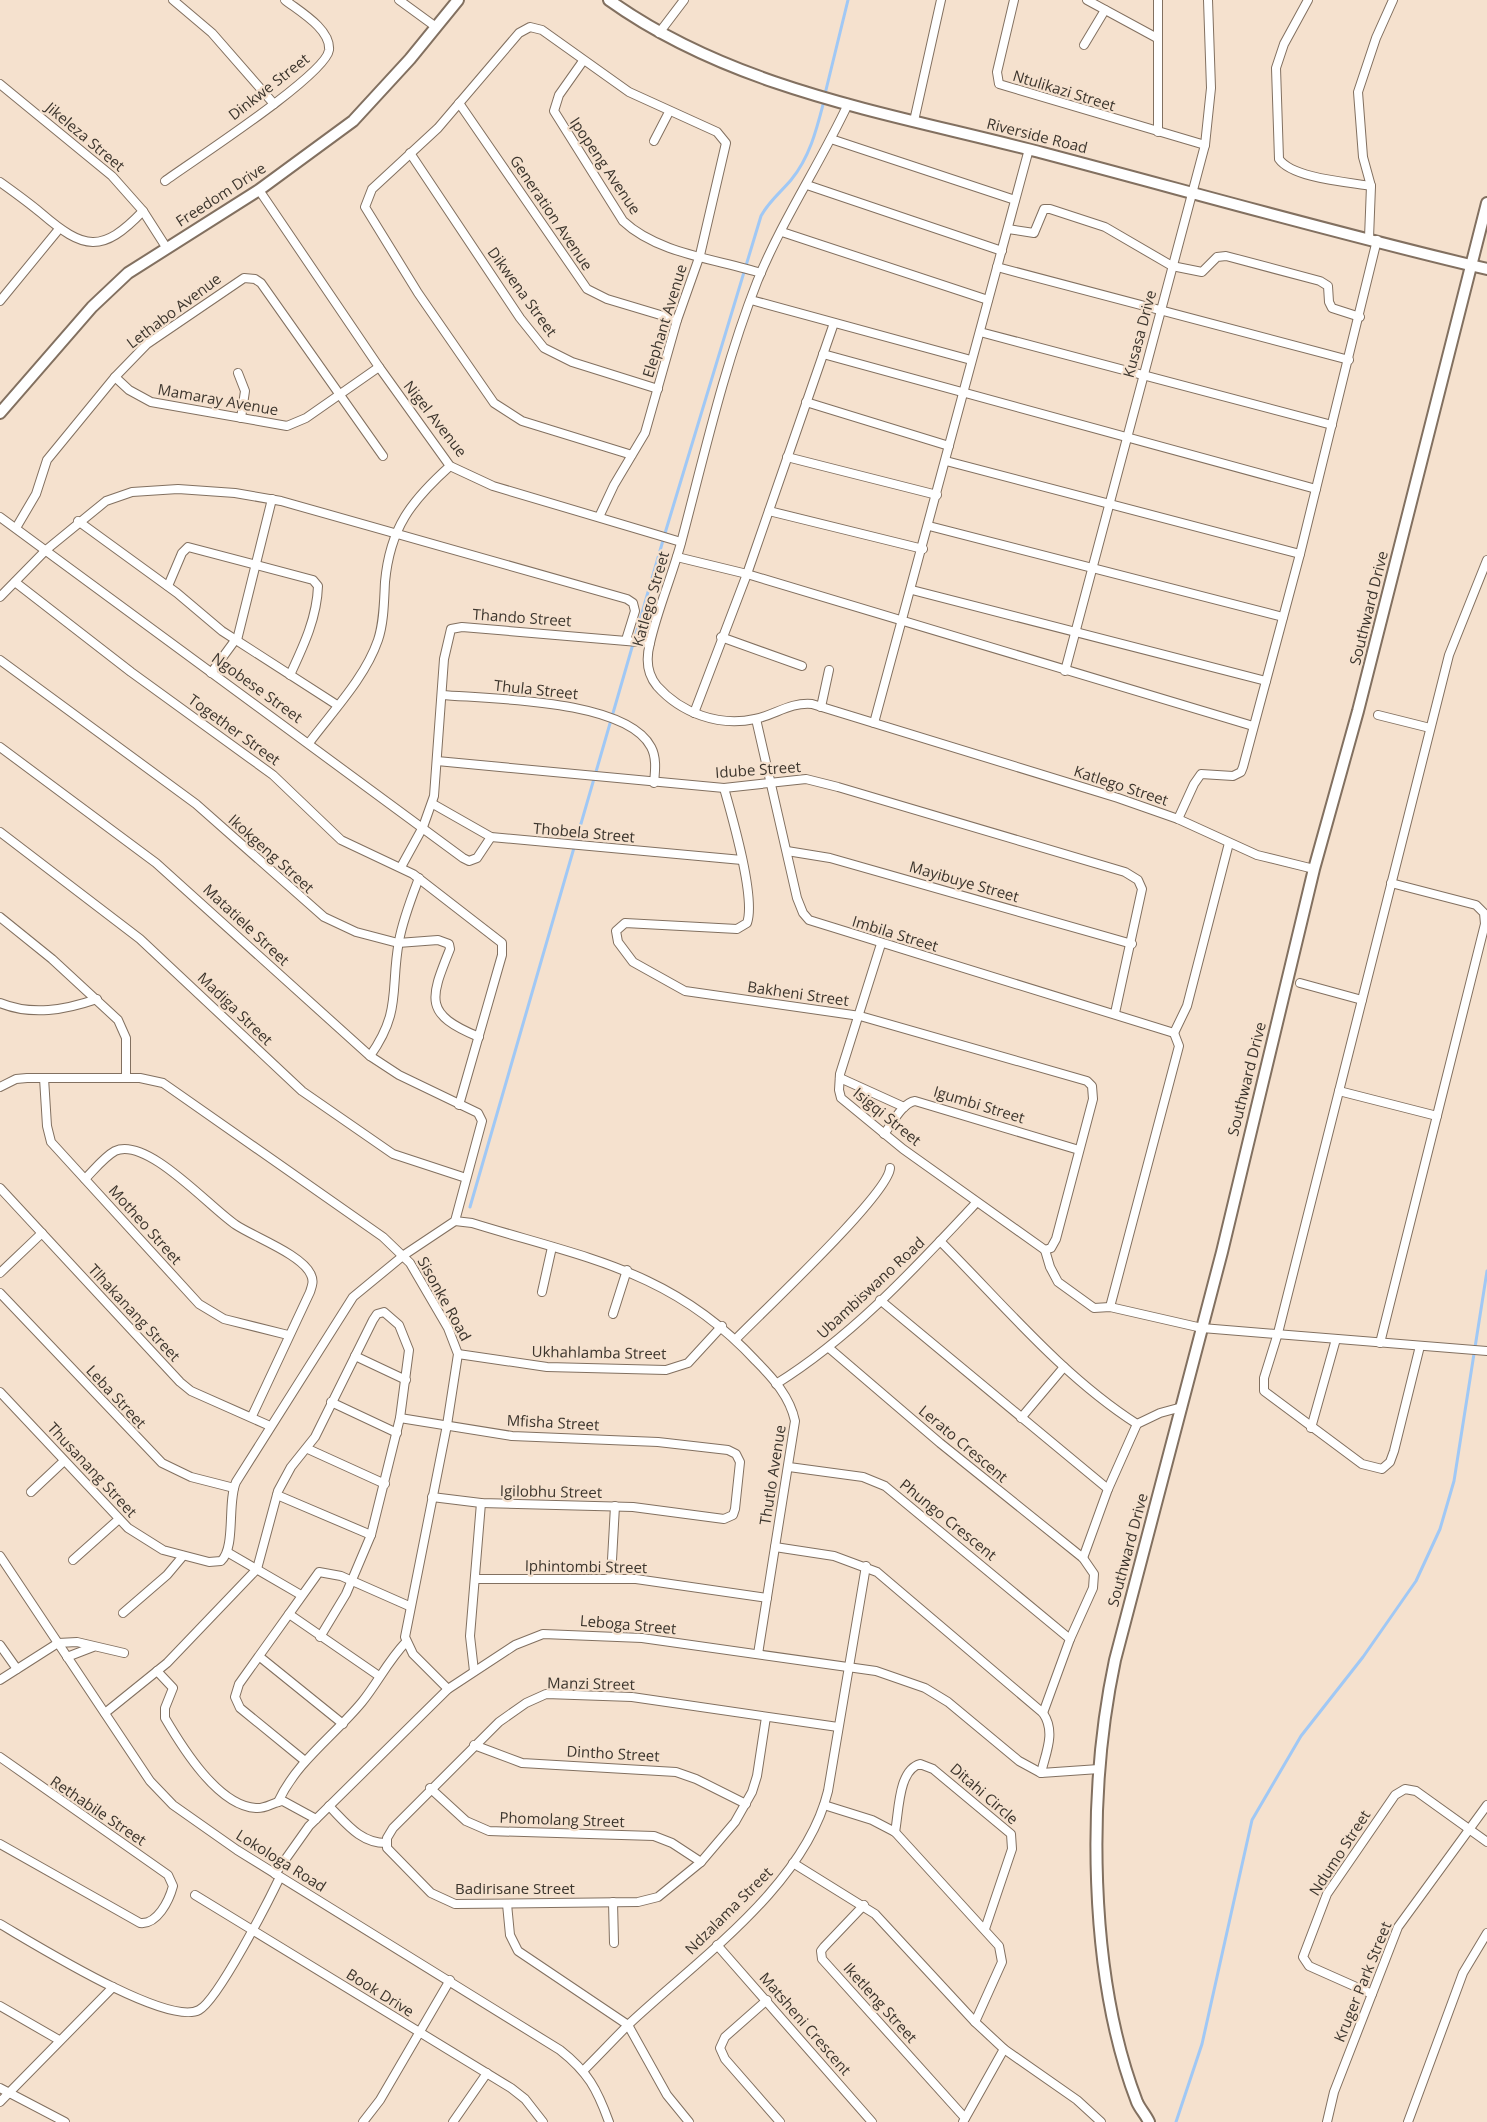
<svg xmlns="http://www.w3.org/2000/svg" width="1487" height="2122" viewBox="0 0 1487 2122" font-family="'Open Sans',sans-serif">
<rect width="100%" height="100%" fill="#f5e1ce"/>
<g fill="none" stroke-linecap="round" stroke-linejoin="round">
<g stroke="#a0c8f5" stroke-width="3">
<path d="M825,94l23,-94"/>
<path d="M470,1207l196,-677 95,-314c8,-15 20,-24 30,-36 19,-23 26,-52 33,-79"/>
<path d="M1176,2122l26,-78 50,-224 49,-84 62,-79 53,-76 24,-52 14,-48 33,-210"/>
</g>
<g stroke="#827060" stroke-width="10">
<g id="street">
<path d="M173,0l39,33 62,71"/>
<path d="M399,0l37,27"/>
<path d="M1014,0l-17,72 2,12 206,61"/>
<path d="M1087,0l70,38"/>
<path d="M1308,0l-24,44 -8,24 3,91c13,19 68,23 92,27"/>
<path d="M659,33l25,-33"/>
<path d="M1084,45l21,-35"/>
<path d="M583,61l-24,34 -5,16 69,110c35,33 94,38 138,52"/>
<path d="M0,84l112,92 31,35 23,36"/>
<path d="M459,103l128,186 20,10 70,21"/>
<path d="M848,104c-28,60 -66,116 -91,178 -33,84 -53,174 -76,261 -9,33 -24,68 -31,100 -4,15 -3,31 7,43 24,27 62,41 98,33 20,-4 35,-17 57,-15l306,94 60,21 79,36 57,14"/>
<path d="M914,121l27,-121"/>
<path d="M1158,132v-132"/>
<path d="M831,139l184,61"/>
<path d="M654,141l15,-29"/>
<path d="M410,153l110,165 24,30 28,14 86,27"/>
<path d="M165,181c26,-19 161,-106 164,-131 2,-21 -30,-39 -44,-50"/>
<path d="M0,182c14,10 28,20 41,31 43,37 61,41 102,-2"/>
<path d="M807,185l195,66"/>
<path d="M259,190l120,177 71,99 43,20 188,56"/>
<path d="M1008,229l26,4 10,-24h6l55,18 67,39 30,6 15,-15 9,-1 94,25 8,5 1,16 3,6 28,9"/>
<path d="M782,232l206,68"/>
<path d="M1369,238l2,-52 -8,-29 -5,-65 18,-54 17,-38"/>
<path d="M997,267l352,93"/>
<path d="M751,300l220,60"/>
<path d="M0,301l59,-72"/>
<path d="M980,332l352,93"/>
<path d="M823,354l493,135"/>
<path d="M238,373l7,18 -4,27"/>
<path d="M115,377l14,13 22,12 136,24 19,-8 73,-51"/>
<path d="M806,402l143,44"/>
<path d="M787,457l150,38"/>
<path d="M946,461l354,93"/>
<path d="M769,511l154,38"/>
<path d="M0,517l463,341 6,3 8,-3 14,-21"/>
<path d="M599,517l15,-32 31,-52 32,-113 23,-65 26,-112 -9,-11 -88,-40 -87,-62 -12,-3 -11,6 -81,95 -66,61 -7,18 53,86 76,110 28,18 110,34"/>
<path d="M78,521l99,72 45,38 115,74"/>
<path d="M929,526l354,91"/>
<path d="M16,528l20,-34 11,-34 68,-83 32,-33 97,-66 11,1 6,4 122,173"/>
<path d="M677,557l70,17 506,152"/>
<path d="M15,582l116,90 142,103 68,65 72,34 89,69v12l-43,150"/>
<path d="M168,586l14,-33 6,-6 125,33 5,6c-1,32 -15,61 -28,89"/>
<path d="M912,590l354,91"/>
<path d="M0,597l46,-47 60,-49 26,-9 46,-3 57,4 46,8 346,98 6,4 2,8 -9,29"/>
<path d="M721,637l81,29"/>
<path d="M237,640l35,-141"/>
<path d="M0,660l196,144 128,113 32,15 42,11 40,-3 11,4 1,5c-20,50 -27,65 29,88"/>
<path d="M1065,671l140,-526 6,-57 -3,-88"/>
<path d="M211,673l25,-34"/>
<path d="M442,695c48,4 184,4 209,52 6,11 4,25 3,36"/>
<path d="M821,707l8,-37"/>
<path d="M694,713l53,-139 87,-251"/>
<path d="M1378,715l52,13"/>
<path d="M756,719l41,179 6,15 6,7 365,113"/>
<path d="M874,723l155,-574"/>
<path d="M309,743c23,-31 56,-65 69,-103 6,-18 6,-39 7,-58 5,-54 26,-81 65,-116"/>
<path d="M0,747l156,116 214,193 29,19 79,38 4,8 -27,100 -51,34 -51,42 -117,185c-9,20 0,66 -15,79l-12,1 -46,-12 -35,-22 -128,-136"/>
<path d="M437,761l287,27 82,-9 32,8 287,85 13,8 4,9 -27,124"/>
<path d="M724,788c8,28 32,110 23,135l-10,6 -112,-6 -9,8 2,11 15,20 52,29 175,25 227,65 5,5 1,13 -37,140 -5,9 -6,2"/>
<path d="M433,804l58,33 251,23"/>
<path d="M1178,819l16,-35 7,-10 32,2 8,-4 2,-5 57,-213 77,-314"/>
<path d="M0,832l140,107 162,152 91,63 73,24"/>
<path d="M787,851l43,7 302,86"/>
<path d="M401,867l22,-40 11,-31 10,-137 7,-30 11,-2 188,16"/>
<path d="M0,917l52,42 66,61 8,18v40"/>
<path d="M881,944l-41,130 -1,16 2,8 62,51 142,101"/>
<path d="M1300,983l62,17"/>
<path d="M0,1003c32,13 65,7 97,-4"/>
<path d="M1174,1033l13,-27 42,-163"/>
<path d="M370,1056c32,-45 20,-67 29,-115 4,-22 12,-42 20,-63"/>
<path d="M44,1078l3,48 4,16 148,162 25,15 64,16"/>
<path d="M840,1078l64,29"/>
<path d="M0,1087l16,-8 11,-1h113l23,5 220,154 27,26 38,65 10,26 -11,71 -42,212 8,17 35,35"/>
<path d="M1339,1091l98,25"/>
<path d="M884,1134c8,-10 18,-31 31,-33l164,49"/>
<path d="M85,1179c9,-9 19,-22 30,-28 32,-15 95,57 121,74 18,12 67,30 75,50 3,6 1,11 -1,17l-58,124"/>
<path d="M0,1188l180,194 11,9 79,35"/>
<path d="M455,1221l17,2c113,35 200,47 284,138 17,17 34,36 39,60l-37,233"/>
<path d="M940,1241c63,63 122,135 197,183"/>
<path d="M1045,1250l5,17 8,15 36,26 16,-1 92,21 285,23"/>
<path d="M0,1273l42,-40"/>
<path d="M542,1292l10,-45"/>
<path d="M0,1293l162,170 29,14 43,11"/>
<path d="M880,1300l228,189"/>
<path d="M1110,1307l69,-261 -5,-13"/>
<path d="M613,1314l14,-44"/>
<path d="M736,1339c25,-26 153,-145 154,-171"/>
<path d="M1380,1343l105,-419 -1,-11 -8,-8 -85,-22"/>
<path d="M1420,1346l-26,105 -4,11 -8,7 -20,-5 -98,-73v-13l14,-45 171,-678 38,-95"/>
<path d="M829,1348l111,95 143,115 11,16 -1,14 -23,51 -27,74"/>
<path d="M458,1354l89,13 119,3 22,-7 34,-37"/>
<path d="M355,1356l51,24"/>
<path d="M776,1384c77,-48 139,-116 200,-181"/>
<path d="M331,1402l66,31"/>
<path d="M400,1418l112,18 146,6 70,8 8,4 4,8 -5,47 -2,6 -9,4 -91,-12 -152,-4 -49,-6"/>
<path d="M1021,1418l43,-51"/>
<path d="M1311,1428l25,-89"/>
<path d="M308,1449l77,35"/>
<path d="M789,1467l74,10 22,9 185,153"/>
<path d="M31,1492l33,-31"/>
<path d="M277,1495l94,40"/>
<path d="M775,1547l59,9 43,16 166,141c13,19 3,39 -2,60"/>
<path d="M227,1552l74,43"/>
<path d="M0,1556l150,225 23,24 64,45 323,200c28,22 37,39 49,72"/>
<path d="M1083,1558l25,-69 29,-65 23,-11 22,-6"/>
<path d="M73,1560l46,-41"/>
<path d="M611,1578l4,-72"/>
<path d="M475,1579h161l131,19"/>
<path d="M123,1613l44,-38 16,-19"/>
<path d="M289,1614l90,62"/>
<path d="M0,1645l17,24"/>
<path d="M67,1657l26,-10"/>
<path d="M260,1657l83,67"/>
<path d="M157,1671l16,17 -8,20v10c17,29 53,88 91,90 10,1 17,-6 27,-7l33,18"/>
<path d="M474,1671l-4,-35 11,-133"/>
<path d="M0,1680l58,-37 19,-1 47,11"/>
<path d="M105,1713l62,-50 90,-94 21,-78 13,-24 24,-30 58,-117 4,-6 7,-2 15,13 10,25 -9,68 -29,117 -25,59 -26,43"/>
<path d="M766,1717l-9,59 -5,16 -17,30 -34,40 -43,35 -20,5 -183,2 -24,-11 -44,-45v-10l6,-10 106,-106 27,-19 20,-9 86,3 206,30"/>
<path d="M474,1745l48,18 154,9 20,7 50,25"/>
<path d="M0,1757l168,118 5,11c-4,15 -16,39 -33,37l-140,-79"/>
<path d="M305,1761l-65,-53 -5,-11 4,-13 80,-112 22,4 68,30"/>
<path d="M430,1788l36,33 23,10 165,5 18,7 29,19"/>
<path d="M278,1802c19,-41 56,-66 84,-100 16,-20 26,-41 44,-60"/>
<path d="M824,1805l48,15 23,12 104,114 3,16 -27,60"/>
<path d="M329,1806c17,17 31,37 57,37"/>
<path d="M895,1832c4,-20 3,-62 25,-68l13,5 78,65 1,15 -27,80"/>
<path d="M793,1863l82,51 100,108 29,27 -41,73"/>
<path d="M275,1874l34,-48 139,-137 67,-44 28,-11 99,4 234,33 49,17 23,14 71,59 22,12 58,-4"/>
<path d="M195,1895l316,193 14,11 18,23"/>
<path d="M613,1902l1,41"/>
<path d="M507,1904l3,31 8,16 110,74 39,70 22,27"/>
<path d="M864,1905l-40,42 -3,4 1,8 143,159"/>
<path d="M0,1924c33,19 167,103 199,86 19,-10 70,-110 81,-133"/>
<path d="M717,1945l155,177"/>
<path d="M1372,1994l-63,-28 -6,-9 24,-63 68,-99 10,-6 11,2 71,51"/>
<path d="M767,2000l-42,37 -5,11 5,11 55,63"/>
<path d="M0,2006l59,34"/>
<path d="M1004,2049l73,51 24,22"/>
<path d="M584,2070c15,-15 30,-31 45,-46 68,-64 176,-138 199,-233l38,-225"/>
<path d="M0,2088l65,34"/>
<path d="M0,2102l113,-115"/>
<path d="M363,2122l17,-22 70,-120"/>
<path d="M453,2122l34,-49"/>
<path d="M1327,2122l7,-30 64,-165 89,-122"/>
<path d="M1408,2122l55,-149 24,-40"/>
</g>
</g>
<g stroke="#827060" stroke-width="14">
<g id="secondary">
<path d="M609,0c127,91 286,114 434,153 148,39 295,81 444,116"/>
<path d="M0,413l92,-106 36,-34 131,-83 94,-69 57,-62 48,-59"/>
<path d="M1149,2122c-3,-7 -9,-13 -12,-20 -49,-127 -50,-310 -22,-442l107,-408 92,-383 44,-158 129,-508"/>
</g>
</g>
<use href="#street" stroke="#fff" stroke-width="8"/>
<use href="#secondary" stroke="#fff" stroke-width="10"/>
</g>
<g text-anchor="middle" stroke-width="4.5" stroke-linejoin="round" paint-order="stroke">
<g font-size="15" fill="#3c352d" stroke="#f5e1ce">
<text transform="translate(269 87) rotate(-38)" y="5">Dinkwe Street</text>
<text transform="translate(1064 91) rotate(17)" y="5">Ntulikazi Street</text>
<text transform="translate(1037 136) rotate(14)" y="5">Riverside Road</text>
<text transform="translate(85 137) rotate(40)" y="5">Jikeleza Street</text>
<text transform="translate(605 166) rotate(56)" y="5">Ipopeng Avenue</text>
<text transform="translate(221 195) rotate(-33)" y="5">Freedom Drive</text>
<text transform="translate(551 213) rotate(56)" y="5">Generation Avenue</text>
<text transform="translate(522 292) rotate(54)" y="5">Dikwena Street</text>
<text transform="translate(174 311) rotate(-37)" y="5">Lethabo Avenue</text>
<text transform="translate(665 321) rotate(-73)" y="5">Elephant Avenue</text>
<text transform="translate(1140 334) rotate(-75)" y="5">Kusasa Drive</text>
<text transform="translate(218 400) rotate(10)" y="5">Mamaray Avenue</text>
<text transform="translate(435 419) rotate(52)" y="5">Nigel Avenue</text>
<text transform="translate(651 599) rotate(-74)" y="5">Katlego Street</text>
<text transform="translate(1369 608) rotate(-76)" y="5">Southward Drive</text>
<text transform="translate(522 618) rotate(4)" y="5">Thando Street</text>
<text transform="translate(257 688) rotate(36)" y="5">Ngobese Street</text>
<text transform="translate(536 690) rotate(6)" y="5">Thula Street</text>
<text transform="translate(234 730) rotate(36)" y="5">Together Street</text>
<text transform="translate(758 770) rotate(-4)" y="5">Idube Street</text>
<text transform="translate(1121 786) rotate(18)" y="5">Katlego Street</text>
<text transform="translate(584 833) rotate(5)" y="5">Thobela Street</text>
<text transform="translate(271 854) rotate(42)" y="5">Ikokgeng Street</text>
<text transform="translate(964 882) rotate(16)" y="5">Mayibuye Street</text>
<text transform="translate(246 925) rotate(43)" y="5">Matatiele Street</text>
<text transform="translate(895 934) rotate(17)" y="5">Imbila Street</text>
<text transform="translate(798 994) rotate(8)" y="5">Bakheni Street</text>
<text transform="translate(235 1009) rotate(44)" y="5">Madiga Street</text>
<text transform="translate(1247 1079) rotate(-76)" y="5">Southward Drive</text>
<text transform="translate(979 1105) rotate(17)" y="5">Igumbi Street</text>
<text transform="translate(887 1117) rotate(39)" y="5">Isigqi Street</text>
<text transform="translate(145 1225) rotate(48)" y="5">Motheo Street</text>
<text transform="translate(871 1288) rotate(-43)" y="5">Ubambiswano Road</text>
<text transform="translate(444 1299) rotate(61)" y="5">Sisonke Road</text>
<text transform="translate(134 1313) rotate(47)" y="5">Tlhakanang Street</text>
<text transform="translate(599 1353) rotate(1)" y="5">Ukhahlamba Street</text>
<text transform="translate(116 1397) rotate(47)" y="5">Leba Street</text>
<text transform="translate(553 1423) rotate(3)" y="5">Mfisha Street</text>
<text transform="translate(963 1444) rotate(40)" y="5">Lerato Crescent</text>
<text transform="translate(92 1470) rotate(47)" y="5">Thusanang Street</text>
<text transform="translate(773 1475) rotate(-81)" y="5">Thutlo Avenue</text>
<text transform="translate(551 1492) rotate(1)" y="5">Igilobhu Street</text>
<text transform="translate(948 1520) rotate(39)" y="5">Phungo Crescent</text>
<text transform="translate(1128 1550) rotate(-75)" y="5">Southward Drive</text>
<text transform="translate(586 1567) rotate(1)" y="5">Iphintombi Street</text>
<text transform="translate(628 1625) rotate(5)" y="5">Leboga Street</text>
<text transform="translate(591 1684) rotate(1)" y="5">Manzi Street</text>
<text transform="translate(613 1754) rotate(3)" y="5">Dintho Street</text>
<text transform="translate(984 1794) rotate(41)" y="5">Ditahi Circle</text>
<text transform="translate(98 1811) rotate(34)" y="5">Rethabile Street</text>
<text transform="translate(562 1820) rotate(2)" y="5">Phomolang Street</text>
<text transform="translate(1340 1853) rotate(-57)" y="5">Ndumo Street</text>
<text transform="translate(281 1861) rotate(32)" y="5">Lokologa Road</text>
<text x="515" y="1894">Badirisane Street</text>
<text transform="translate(729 1911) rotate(-45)" y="5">Ndzalama Street</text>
<text transform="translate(1363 1982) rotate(-68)" y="5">Kruger Park Street</text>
<text transform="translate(380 1993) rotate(32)" y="5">Book Drive</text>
<text transform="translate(880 2003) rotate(48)" y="5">Iketleng Street</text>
<text transform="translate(805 2024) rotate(49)" y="5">Matsheni Crescent</text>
</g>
</g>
</svg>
